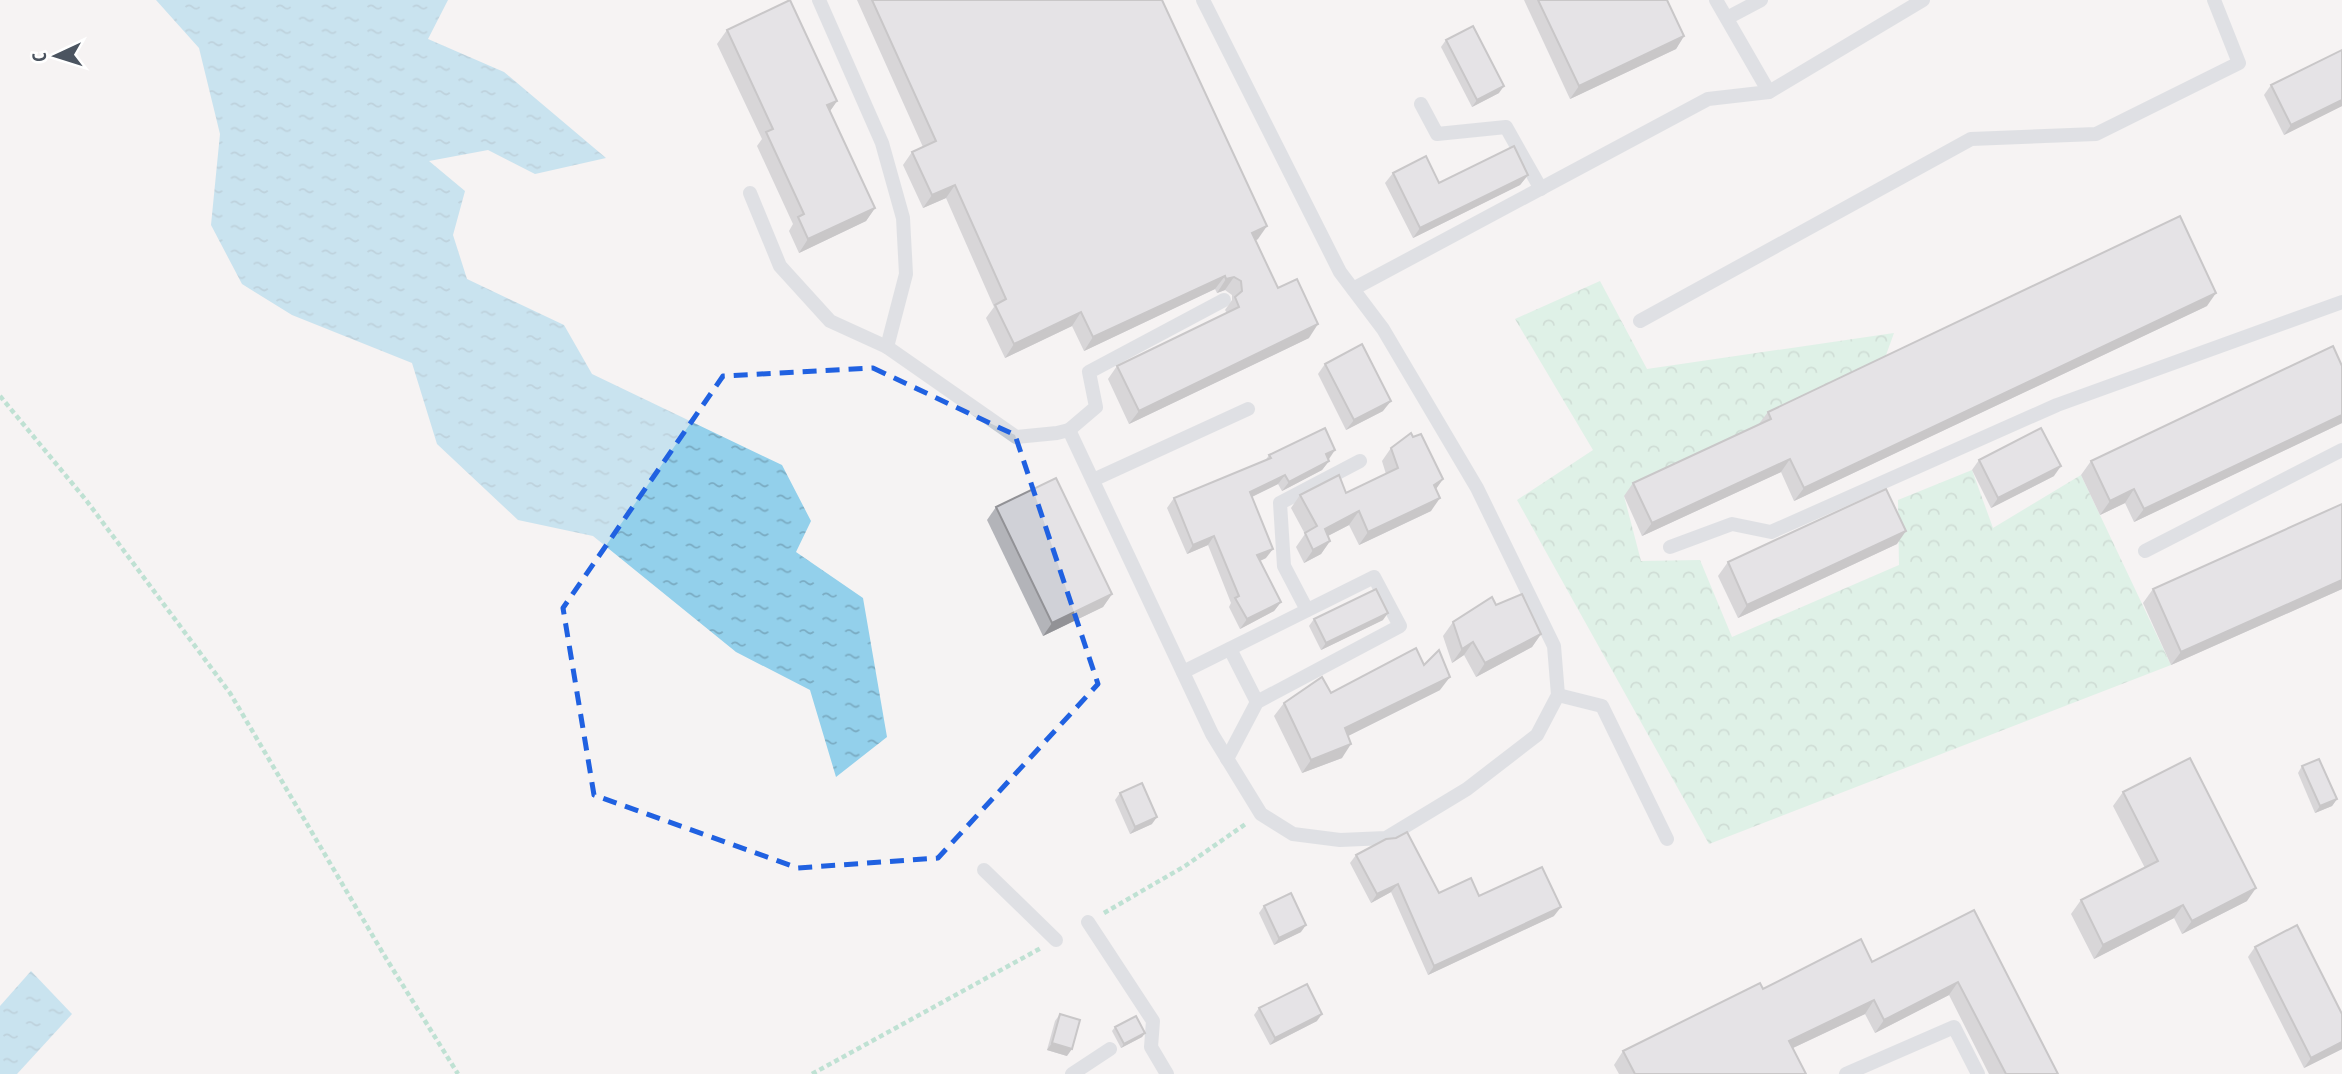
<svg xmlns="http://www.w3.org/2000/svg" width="2342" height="1074" viewBox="0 0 2342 1074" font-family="'PT Sans Narrow',sans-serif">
<defs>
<pattern id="forest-crowns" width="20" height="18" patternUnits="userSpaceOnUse" patternTransform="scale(1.75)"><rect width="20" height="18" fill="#c4efd9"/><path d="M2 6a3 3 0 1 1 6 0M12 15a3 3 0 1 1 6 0" fill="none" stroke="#a1c4b3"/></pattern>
<pattern id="water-ripples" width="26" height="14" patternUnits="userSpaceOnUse" patternTransform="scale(1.75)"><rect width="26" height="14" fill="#93d0eb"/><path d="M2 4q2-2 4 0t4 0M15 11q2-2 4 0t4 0" fill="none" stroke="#7aabc2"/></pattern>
</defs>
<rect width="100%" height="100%" fill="#f5f3f3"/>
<path fill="url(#forest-crowns)" d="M1600,281l47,88 247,-36 -12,33 -258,130 17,65 59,-1 32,77 167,-72 -1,-65 74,-30 21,58 88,-53 90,190 -462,179 -192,-344 76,-50 -78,-131z"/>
<g fill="url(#water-ripples)">
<path d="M156,0h292l-20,39 76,33 102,86 -71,16 -47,-24 -59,11 36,30 -12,44 14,44 97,46 28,49 190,91 29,56 -15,31 67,46 24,139 -51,40 -26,-87 -74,-38 -143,-116 -75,-16 -81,-76 -25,-81 -120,-48 -50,-31 -31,-59 9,-91 -21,-86z"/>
<path d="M31,971l41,43 -55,60h-17v-68z"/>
</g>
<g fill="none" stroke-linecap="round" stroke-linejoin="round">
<g stroke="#7dcdae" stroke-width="4.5" stroke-dasharray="5 3.5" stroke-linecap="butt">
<path d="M0,396l86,104 144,193 154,262 74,119"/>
<path d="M1104,913l81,-47 62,-43"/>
<path d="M812,1074l229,-126"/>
</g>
<g stroke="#c4cbd3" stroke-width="14">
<path d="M819,0l63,143 21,75 3,56 -19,73"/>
<path d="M1716,0l53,92"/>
<path d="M1727,18l34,-18"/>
<path d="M1421,104l16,30 69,-7 35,62"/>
<path d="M750,193l30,73 50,55 57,26 129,90 41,-4 12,-3 143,304 49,80 32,20 47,6 46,-2 81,-49 70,-54 21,-40 -4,-49 -77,-158 -94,-159 -43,-57 -137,-272"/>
<path d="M1353,289l355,-190 61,-7 154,-92"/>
<path d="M1640,321l331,-182 125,-5 143,-71 -25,-63"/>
<path d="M1069,430l27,-23 -7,-35 135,-72"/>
<path d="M1093,480l155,-71"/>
<path d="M1670,547l62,-23 39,8 286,-127 285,-103"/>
<path d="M2145,551l197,-101"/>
<path d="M1307,610l-23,-44 -4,-63 80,-42"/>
<path d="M1230,649l27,53"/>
<path d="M1183,672l191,-95 26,49 -143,76 -30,57"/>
<path d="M1558,695l44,11 65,133"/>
<path d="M984,870l72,70"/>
<path d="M1088,922l65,99 -2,26 16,27"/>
<path d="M1072,1074l38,-25"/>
<path d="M1846,1074l108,-47 24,47"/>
</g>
</g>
<g fill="#b3b4b9">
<path d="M857,0h305l96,239 -2,1 22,48 31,50 -180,86 -21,-45 9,-13 110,-53 -2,-3 7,-10v-5l-7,-5 -8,3 -2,-4 -131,62 -12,-25 -67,32 -19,-40 8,-11 -48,-109 -23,10 -20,-43 9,-13 11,-5z"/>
<path d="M1524,0h143l17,36 -8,13 -106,50z"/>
<path d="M727,30l110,71 -7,10 45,97 -9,13 -67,32 -10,-22 4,-7 -36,-78 5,-7 -45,-95z"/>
<path d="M1446,40l53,53 -27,14 -31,-60z"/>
<path d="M2271,85l71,21 -58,29 -20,-40z"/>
<path d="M1393,173l46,10 89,-8 -8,10 -107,53 -28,-55z"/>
<path d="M2207,306l-413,195 -13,-29 -139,64 -18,-40 9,-13 125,-58 10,-13z"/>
<path d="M1325,364l58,47 -37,19 -28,-56z"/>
<path d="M2342,366v57l-208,99 -9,-19 -25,12 -19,-40 10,-14z"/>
<path d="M1391,448l52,31 -7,10 -5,22 -72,34 -10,-20 -21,11 2,5 -9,13 -17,9 -8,-16 9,-13 -14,-26 9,-13 46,-2 40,-19 -4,-13z"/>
<path d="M1269,455l59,4 1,2 -7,9 -40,21 -4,-7 -26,13 14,61 -6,3 21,41 -7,9 -34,18 -11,-22 2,-4 -23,-58 -21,9 -20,-46 7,-10 91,-37z"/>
<path d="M1979,460l75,16 -63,32 -19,-38z"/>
<path d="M2342,504v85l-171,76 -28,-62 10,-14z"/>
<path d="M996,507l116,87 -9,13 -60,29 -56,-116z"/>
<path d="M1897,544l-159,74 -20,-42 10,-14z"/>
<path d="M1496,605l45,29 -9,13 -56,30 -12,-22 -12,8 -9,-27 10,-14z"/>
<path d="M1314,619l69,1 -62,30 -12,-24z"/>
<path d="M1424,665l16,25 -92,46 -6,22 -40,15 -28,-57 10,-13 47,-10z"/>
<path d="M2302,766l35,33 -5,7 -17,7 -17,-40z"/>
<path d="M2123,792l124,109 -65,33 -8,-16 -80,41 -23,-45 10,-14 64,-32 -32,-62z"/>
<path d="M1120,793l32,31 -22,10 -15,-34z"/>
<path d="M1356,855l83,38 40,3 75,20 -126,59 -37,-83 -20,11 -21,-40z"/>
<path d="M1264,906l37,26 -27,13 -15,-32z"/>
<path d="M1974,910l84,164h-69l-40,-79 -74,38 -10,-19 -72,34 13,26h-187l-5,-9 9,-14 140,-62 109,-27z"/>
<path d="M2255,947l87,67v35l-38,19 -56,-111z"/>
<path d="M1259,1008l58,13 -47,24 -16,-30z"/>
<path d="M1060,1014l7,42 -20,-6 8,-29z"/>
<path d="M1115,1027l30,6 -3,4 -21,11 -9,-17z"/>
</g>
<g fill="#929296">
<path d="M1684,36l-8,13 -106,50 9,-13z"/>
<path d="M1504,86l-5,7 -27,14 5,-7z"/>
<path d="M2342,100v6l-58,29 7,-10z"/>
<path d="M837,101l-9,13 -1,-9z"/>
<path d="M1528,175l-8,10 -107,53 7,-10z"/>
<path d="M955,185l-9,13 -23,10 9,-13z"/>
<path d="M875,208l-9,13 -67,32 9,-14z"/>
<path d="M1267,226l-9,13 -15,8 9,-14z"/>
<path d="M1225,276l-10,13 -131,62 9,-14z"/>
<path d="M1234,277l-9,13 -8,3 9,-14z"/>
<path d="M2216,293l-9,13 -413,195 10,-13z"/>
<path d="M1081,312l-9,14 -67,32 9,-14z"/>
<path d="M1318,324l-9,14 -180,86 10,-13z"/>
<path d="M1391,401l-8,10 -37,19 8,-10z"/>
<path d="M2342,415v8l-208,99 10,-13z"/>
<path d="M1335,450l-6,9 -9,5 6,-10z"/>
<path d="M1790,459l-9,13 -139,64 10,-13z"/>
<path d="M1329,461l-7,9 -40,21 7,-9z"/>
<path d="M2061,466l-7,10 -63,32 7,-10z"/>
<path d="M1285,475l-7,9 -35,17 7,-9z"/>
<path d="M1443,479l-10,14 1,-8z"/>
<path d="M2134,489l-9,14 -25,12 10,-14z"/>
<path d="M1440,498l-9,13 -72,34 9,-13z"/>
<path d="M1359,511l-10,14 -33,17 9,-13z"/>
<path d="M1906,531l-9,13 -159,74 9,-13z"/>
<path d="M1214,536l-6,9 -21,9 6,-9z"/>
<path d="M1330,541l-9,13 -17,9 9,-13z"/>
<path d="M1273,549l-7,9 -15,7 6,-10z"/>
<path d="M2342,580v9l-171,76 10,-13z"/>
<path d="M1112,594l-9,13 -60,29 9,-13z"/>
<path d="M1281,602l-7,9 -34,18 7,-10z"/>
<path d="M1388,613l-5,7 -62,30 5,-7z"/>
<path d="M1541,634l-9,13 -56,30 9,-14z"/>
<path d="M1473,642l-9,13 -12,8 10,-14z"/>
<path d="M1450,677l-10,13 -104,52 9,-14z"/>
<path d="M1351,744l-9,14 -40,15 9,-13z"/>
<path d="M2337,799l-5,7 -17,7 5,-7z"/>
<path d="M1157,817l-5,7 -22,10 5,-7z"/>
<path d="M1398,884l-7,8 -20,11 6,-9z"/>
<path d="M2256,888l-9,13 -65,33 10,-13z"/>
<path d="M2183,905l-9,13 -80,41 9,-14z"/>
<path d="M1561,907l-7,9 -126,59 6,-9z"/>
<path d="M1306,925l-5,7 -27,13 5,-7z"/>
<path d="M1958,982l-9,13 -74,38 9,-13z"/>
<path d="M1874,1000l-9,14 -85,40 9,-13z"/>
<path d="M1322,1014l-5,7 -47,24 5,-7z"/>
<path d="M1145,1033l-3,4 -21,11 3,-4z"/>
<path d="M2342,1042v7l-38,19 7,-10z"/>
<path d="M1052,1043l20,6 -5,7 -20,-6z"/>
</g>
<g fill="#d0d1d7" stroke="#929296" stroke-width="2">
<path d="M790,0l47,101 -10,4 48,103 -67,31 -10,-22 6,-3 -38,-82 7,-3 -46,-99z"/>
<path d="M872,0h290l105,226 -15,7 26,55 19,-9 21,45 -179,87 -22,-45 122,-59 -4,-10 7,-6 -1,-10 -7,-4 -8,2 -1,-3 -132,61 -12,-25 -67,32 -19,-39 11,-6 -51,-114 -23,10 -20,-43 24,-11z"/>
<path d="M1538,0h129l17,36 -105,50z"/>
<path d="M1473,26l31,60 -27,14 -31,-60z"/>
<path d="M2342,50v50l-51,25 -20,-40z"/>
<path d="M1514,146l14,29 -108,53 -27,-55 33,-17 13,27z"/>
<path d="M2180,216l36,77 -412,195 -14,-29 -138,64 -19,-40 138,-64 -3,-7z"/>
<path d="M1362,344l29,57 -37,19 -29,-56z"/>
<path d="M2333,346l9,20v49l-198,94 -10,-20 -24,12 -19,-40z"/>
<path d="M1325,428l10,22 -9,4 3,7 -40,21 -4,-7 -35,17 23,57 -16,6 24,47 -34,17 -12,-21 4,-2 -25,-60 -21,9 -19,-47 97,-40 -2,-3z"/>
<path d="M2041,428l20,38 -63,32 -19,-38z"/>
<path d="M1411,433l2,4 8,-3 22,45 -9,6 6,13 -72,34 -9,-21 -34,18 5,12 -17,9 -8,-17 12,-7 -17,-31 39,-20 7,18 52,-25 -7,-20z"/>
<path d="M1056,478l56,116 -60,29 -56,-116z"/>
<path d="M1886,489l20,42 -159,74 -19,-43z"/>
<path d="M2342,504v76l-161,72 -28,-63z"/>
<path d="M1376,589l12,24 -62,30 -12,-24z"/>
<path d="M1522,594l19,40 -56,29 -12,-21 -11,7 -9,-27 39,-25 4,8z"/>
<path d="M1416,648l8,17 15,-15 11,27 -105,51 6,16 -40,16 -27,-57 38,-26 9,16z"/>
<path d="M2190,758l66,130 -64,33 -9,-16 -80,40 -22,-45 77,-39 -35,-69z"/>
<path d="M2319,759l18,40 -17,7 -18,-40z"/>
<path d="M1142,783l15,34 -22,10 -15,-34z"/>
<path d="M1407,832l32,61 32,-15 8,18 63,-29 19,40 -127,59 -36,-82 -21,10 -21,-39 30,-16 10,-1z"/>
<path d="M1291,893l15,32 -27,13 -15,-32z"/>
<path d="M1974,910l84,164h-52l-48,-92 -74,38 -10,-20 -85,41 17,33h-171l-12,-23 137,-68 3,6 98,-50 11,23z"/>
<path d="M2297,925l45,89v28l-31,16 -56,-111z"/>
<path d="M1307,984l15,30 -47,24 -16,-30z"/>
<path d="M1060,1014l20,6 -8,29 -20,-6z"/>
<path d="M1136,1016l9,17 -21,11 -9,-17z"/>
</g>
<path d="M0 0H2342V1074H0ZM873,368l142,67 83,249 -160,174 -140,10 -204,-73 -31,-187 160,-232z" fill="#f5f3f3" fill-opacity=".55" fill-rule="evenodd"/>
<path fill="none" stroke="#2061e1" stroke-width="5" stroke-dasharray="14 9" stroke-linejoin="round" d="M873,368l142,67 83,249 -160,174 -140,10 -204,-73 -31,-187 160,-232z"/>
<g transform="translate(56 56) rotate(266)" stroke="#ffffff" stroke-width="5" paint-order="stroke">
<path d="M0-5L12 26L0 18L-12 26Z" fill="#4b5460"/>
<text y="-10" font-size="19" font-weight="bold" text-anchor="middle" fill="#4b5460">С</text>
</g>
</svg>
